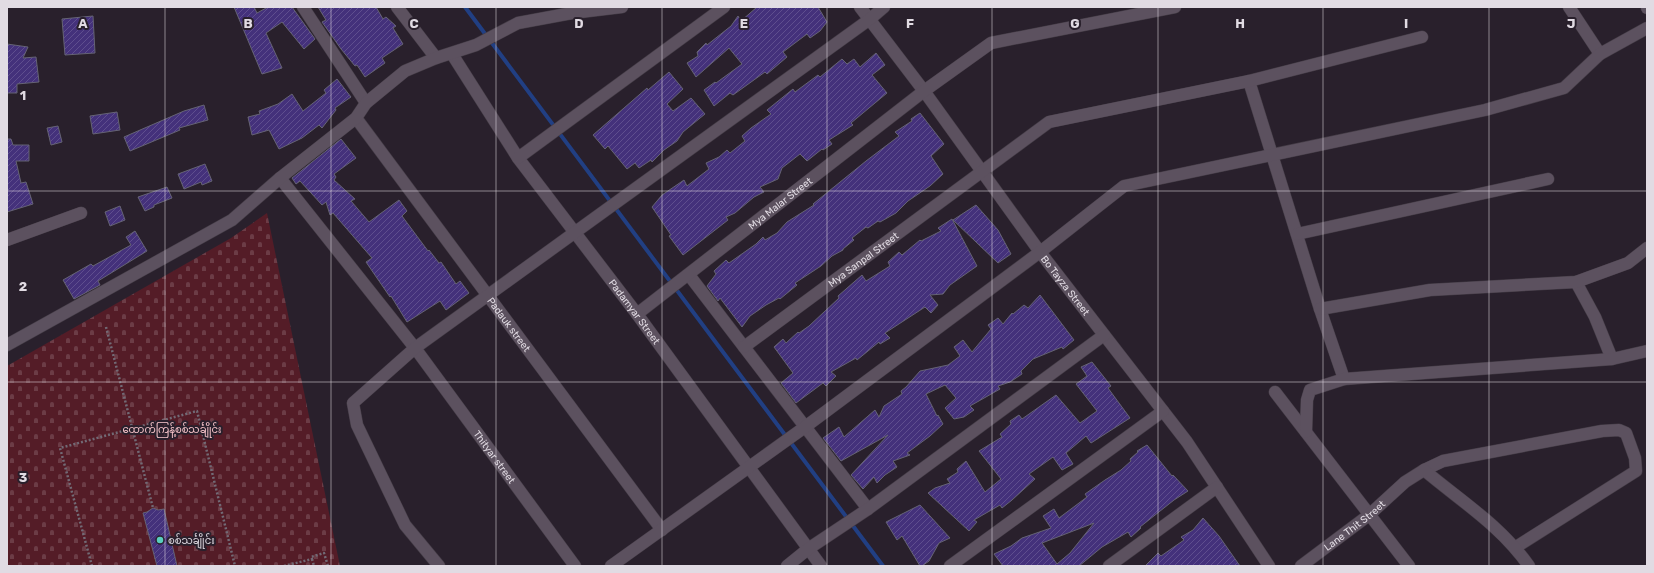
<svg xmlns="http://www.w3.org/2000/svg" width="1654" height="573" viewBox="0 0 1654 573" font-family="Rubik,'Noto Sans Myanmar',sans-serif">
<defs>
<pattern id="cemetery-stones" width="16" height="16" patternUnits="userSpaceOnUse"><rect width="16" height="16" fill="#541c27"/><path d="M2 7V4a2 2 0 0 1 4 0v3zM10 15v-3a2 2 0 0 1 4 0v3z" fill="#6c3c46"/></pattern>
<pattern id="building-hatch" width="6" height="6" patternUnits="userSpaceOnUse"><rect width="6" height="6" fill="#44317b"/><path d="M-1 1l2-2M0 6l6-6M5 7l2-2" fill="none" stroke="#5f4e8e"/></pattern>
</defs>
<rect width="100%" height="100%" fill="#29202c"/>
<path fill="url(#cemetery-stones)" d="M267,213l73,353h-333v-200l224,-128z"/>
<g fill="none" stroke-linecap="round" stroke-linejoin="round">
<path stroke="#213f83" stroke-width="4" d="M465,7l418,559"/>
</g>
<g fill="url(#building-hatch)" stroke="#656374" fill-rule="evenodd">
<path d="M234,7h20l3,6 11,-6h24l23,32 -11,10 -22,-27 -16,11 16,35 -20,6z"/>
<path d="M318,7h58l7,12 3,-2 10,9 -3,2 10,16 -21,14 3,5 -20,14 -8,-12 -2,1 -14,-17 -14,-20 -5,-7 4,-2z"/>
<path d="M757,7h61l9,15 -7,9 -10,7 -3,-4 -24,18 4,5 -20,17 -2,-2 -32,23 -3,-2 -16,13 -10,-16 11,-8 1,1 26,-19 -13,-16 -33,29 -9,-14 11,-7 -1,-4 9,-9 1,2 24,-19 7,-10 3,5z"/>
<path d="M93,16l2,37 -30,2 -3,-36z"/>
<path d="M7,44l21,3 -5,11 13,-1 3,25 -22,2v9h-10z"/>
<path d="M876,53l9,12 -13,10 15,18 -36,30 2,2 -24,15 3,4 -9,6 -1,-1 -15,12 -7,-7 -18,14 -4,11 -18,8 4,5 -10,5 -19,16 -9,4 2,3 -45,35 -14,-19 2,-1 -19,-28 10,-12 22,-15 3,6 22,-17 -3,-6 13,-6 8,-7 3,3 15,-12 -3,-5 9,-8 20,-14 -4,-4 26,-21 2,3 23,-17 2,2 22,-18 5,5 7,-5 6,8z"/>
<path d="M669,72l14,17 -16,15 6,7 18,-13 14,16 -22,18 -6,9 -13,9 -12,12 -1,-2 -12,8 -4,-5 -8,6 -19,-23 -3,3 -12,-14 54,-47 1,2z"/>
<path d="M337,79l14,18 -16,11 1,2 -14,18 -3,-3 -17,13 -23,11 -10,-19 -17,5 -4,-18 12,-3 -1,-3 19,-7 14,-10 11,17 23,-18 -2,-3z"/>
<path d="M204,105l4,15 -29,8 1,2 -50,21 -6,-14 60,-26z"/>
<path d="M117,112l3,18 -27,4 -3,-18z"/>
<path d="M920,113l24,31 -13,12 12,18 -13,12 -22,15 -12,12 -16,9 -2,-1 -10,7 -2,-1 -14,11 2,2 -11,9v1l-11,6 -11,10 -26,17 2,2 -17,14 -1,-1 -13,7 -16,11 -8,11 -22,-29 -2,3 -11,-15 9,-12 -2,-3 12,-11 3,3 27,-19 7,-7 2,3 12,-7 10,-11 27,-17 -1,-1 53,-43 33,-25 -4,-4 17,-11 -1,-2z"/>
<path d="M58,126l4,16 -11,3 -4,-17z"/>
<path d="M7,139h4l2,6h16v16h-13l5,22 5,-1 7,22 -26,8z"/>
<path d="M341,139l15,19 -22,16 2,3 -2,3 21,19 -4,2 18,21 30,-22 8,11 -5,5 26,35 1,-1 10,13 2,-1 15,22 4,-3 9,12 -23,17 -6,-9 -33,21 -16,-26 -1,1 -24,-35 6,-4 -39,-45 -3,2 -4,-13 -4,3 -22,-24 -4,3 -4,-6z"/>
<path d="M205,164l7,17 -10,4 -1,-3 -17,7 -6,-15z"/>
<path d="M167,187l5,11 -18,7v2l-9,4 -7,-14z"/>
<path d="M976,205l22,25 13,24 -13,9 -45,-43z"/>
<path d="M120,206l5,14 -15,6 -5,-14z"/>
<path d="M952,219l25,47 -27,19 -7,9 -13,1 8,10 -7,8 -6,-6 -40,26 5,5 -10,6 -1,-2 -22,18 -1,-2 -25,14 5,4 -10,10 -3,-3 -27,20 -15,-20 12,-10 -19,-26 9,-8 3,4 12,-11 1,1 10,-7 30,-28 -1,-2 24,-21 4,6 24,-15 -2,-4 11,-10 3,3 18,-15 1,1 20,-10 -3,-3z"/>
<path d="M135,231l12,20 -49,30 2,4 -26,14 -11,-19 28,-16 2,2 38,-21 -5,-8z"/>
<path d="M1040,295l34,45 -11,9 -1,-2 -29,12 -12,12 1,3 -12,8 -12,4 2,3 -30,17 4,4 -10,7 -10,2 -9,-11 11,-10 -11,-13 -19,9 11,22 1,-1 5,9 -13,12 -23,17 3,2 -17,6 4,6 -12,8 -8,8 -3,-6 -11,12 -12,-14 37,-40 -47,26 -18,-23 16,-11 5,10 31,-27 4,7 5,-11 18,-12 -1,-3 5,-4 14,-16 28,-6 12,-9 -6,-9 9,-7 9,12 19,-23 -3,-4 10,-7 5,6 9,-11 1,1 11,-9 4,3z"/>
<path d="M1092,362l19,24 -3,2 22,30 -39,25 -5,-7 -20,17 7,11 -11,6 -9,-13 -24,17 6,5 -23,21 -10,8 -2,-3 -26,15 3,2 -8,9 -41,-38 7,-5 15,-5 -3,-4 11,-7 -1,-3 9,-8 19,31 16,-13 -22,-28 23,-14 -2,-3 11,-10 -1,-3 9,-6 3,4 34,-24 24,28 17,-12 -21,-27 11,-8 -6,-9z"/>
<path d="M1147,445l25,31 1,-1 15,16 -14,9 -34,27 1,1 -10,9 -3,-5 -26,15 -23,19h-76l-9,-12 17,-8 11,-8 29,-10 -8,-12 11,-7 5,9 28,-21 -2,-3 20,-14 16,-10 10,-9 -1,-2 8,-7 -1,-1zM1094,523l-24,30 -13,11 -15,-21z"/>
<path d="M920,505l30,33 -11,5 -10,18 -7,5h-2l-18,-30 -5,4 -11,-18z"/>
<path d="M153,508l5,2 6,-1 13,57h-20l-14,-53 4,-1z"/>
<path d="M1203,518l16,18 21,30h-95l13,-13 3,3 23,-16 -3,-3 12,-7z"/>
</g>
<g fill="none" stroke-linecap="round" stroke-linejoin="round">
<g stroke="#443c46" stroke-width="13">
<g id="minor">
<path d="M303,7l63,96"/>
<path d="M397,7l39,51"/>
<path id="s1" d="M860,7l64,84 116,161 147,190 82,124"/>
<path d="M1569,7l31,47"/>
<path d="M1647,7v1"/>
<path id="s2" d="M452,54l66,104 119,156 184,252"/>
<path d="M1249,81l71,228 24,70"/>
<path id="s3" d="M356,118l306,412"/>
<path d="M518,158l206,-151"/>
<path id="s4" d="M280,178l135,170 160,218"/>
<path d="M1297,234l251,-55"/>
<path d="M7,240l74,-27"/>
<path d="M689,275l179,234"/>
<path d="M1576,282l19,35 17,42"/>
<path d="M1320,309l110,-19 146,-8 52,-19 19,-15"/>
<path id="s5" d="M637,314l287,-223 67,-48 184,-36"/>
<path d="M7,345l225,-125 48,-42 76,-60 10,-15 39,-32 31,-13 40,-13 42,-22 54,-10 50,-6"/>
<path id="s6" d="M744,347l305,-225 200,-41 173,-44"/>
<path d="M1275,392l134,174"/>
<path d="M1306,432l1,-32 3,-10 34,-11 268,-20 35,-8"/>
<path d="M1424,470l19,-9 159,-30 17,-1 7,3 9,25 1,13 -120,76"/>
<path d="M439,566l-34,-41 -48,-100 -4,-22 62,-55 455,-329 14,-12"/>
<path d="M611,566l194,-139 235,-175 84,-66 361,-76 79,-22 36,-34 47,-26"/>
<path d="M787,566l21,-17 60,-40 236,-174"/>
<path d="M950,566l213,-155"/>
<path d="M1109,566l108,-79"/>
<path id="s7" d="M1301,566l68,-51 36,-33 19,-12c38,32 76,55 105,96"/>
</g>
</g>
<g stroke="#726a75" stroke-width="2.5" stroke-dasharray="2 2" stroke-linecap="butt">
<path d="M106,327l47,181"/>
<path d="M312,559l2,7"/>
<path d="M92,566l-32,-118 137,-37 38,155"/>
<path d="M284,566l28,-7 -1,-2 13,-4 4,13"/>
</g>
<use href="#minor" stroke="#5c515f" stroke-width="12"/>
</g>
<path fill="none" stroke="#e1dbe3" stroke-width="1" stroke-opacity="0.55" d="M165,7v559M331,7v559M496,7v559M662,7v559M827,7v559M992,7v559M1158,7v559M1323,7v559M1489,7v559M7,191h1640M7,382h1640"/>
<circle fill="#59cebf" stroke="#29202c" stroke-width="1.5" cx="160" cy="540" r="4"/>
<g text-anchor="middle" stroke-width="4" stroke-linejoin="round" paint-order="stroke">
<g font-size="10" fill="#e1dbe3" stroke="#29202c">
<text dy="4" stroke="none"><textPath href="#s5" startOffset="181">Mya Malar Street</textPath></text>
<text dy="4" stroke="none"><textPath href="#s6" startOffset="148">Mya Sanpal Street</textPath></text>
<text dy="4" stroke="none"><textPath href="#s1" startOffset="346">Bo Tayza Street</textPath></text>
<text dy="4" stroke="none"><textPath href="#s2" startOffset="316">Padamyar Street</textPath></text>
<text dy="4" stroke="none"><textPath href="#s3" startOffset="257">Padauk street</textPath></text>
<text dy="4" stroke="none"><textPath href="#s4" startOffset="352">Thityar street</textPath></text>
<text dy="4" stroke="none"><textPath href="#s7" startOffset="67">Lane Thit Street</textPath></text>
</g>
<g font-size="10" fill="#f9c5cb" stroke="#29202c">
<text x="172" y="433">ထောက်ကြန့်စစ်သင်္ချိုင်း</text>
</g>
<g font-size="10" fill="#e1dbe3" stroke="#29202c" text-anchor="start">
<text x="168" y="544">စစ်သင်္ချိုင်း</text>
</g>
</g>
<g font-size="13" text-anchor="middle" font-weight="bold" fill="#e1dbe3" stroke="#29202c" stroke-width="4" stroke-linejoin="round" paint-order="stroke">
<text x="83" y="28">A</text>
<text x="248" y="28">B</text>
<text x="414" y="28">C</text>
<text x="579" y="28">D</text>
<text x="744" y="28">E</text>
<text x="910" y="28">F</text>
<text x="1075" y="28">G</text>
<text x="1240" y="28">H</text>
<text x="1406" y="28">I</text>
<text x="1571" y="28">J</text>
<text x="23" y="100">1</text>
<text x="23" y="291">2</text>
<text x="23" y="482">3</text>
</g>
<rect width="1654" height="573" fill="none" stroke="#e1dbe3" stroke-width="16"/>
</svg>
